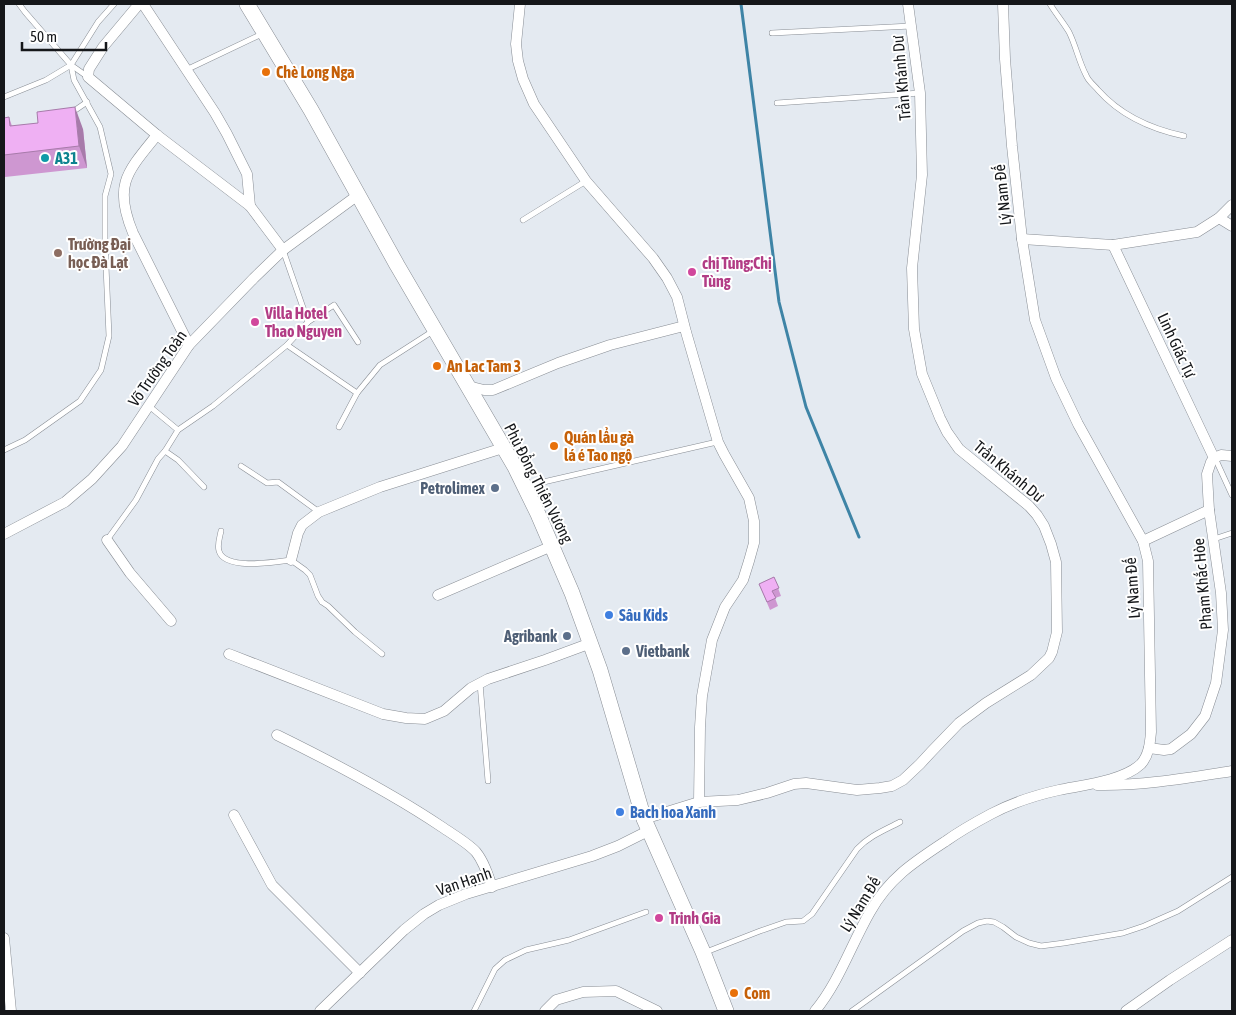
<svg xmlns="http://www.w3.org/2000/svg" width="1236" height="1015" viewBox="0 0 1236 1015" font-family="'Asap Condensed',sans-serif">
<rect width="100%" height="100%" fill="#e4eaf1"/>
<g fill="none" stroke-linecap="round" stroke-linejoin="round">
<path stroke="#3e84a6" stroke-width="3" d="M741,4l38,298 27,105 53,130"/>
<g stroke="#888d94" stroke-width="6">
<g id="lane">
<path d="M19,4l6,8 46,53 17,12"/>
<path d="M1050,4c6,10 13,18 19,28 7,14 10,30 17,43 2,6 8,10 12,15 23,26 53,39 86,46"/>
<path d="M772,33l139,-7"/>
<path d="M186,70l78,-37"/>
<path d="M4,97l42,-17 25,-15 27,-43 16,-18"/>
<path d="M777,103l143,-10"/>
<path d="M71,113l16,-11"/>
<path d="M523,220l63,-39"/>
<path d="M308,322l26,-17 24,37"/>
<path d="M287,345l70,48"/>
<path d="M149,406l29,24"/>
<path d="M339,427l18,-34 23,-28 53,-34"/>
<path d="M4,450l21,-10 55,-39 21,-31 8,-34 -4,-93v-47l6,-22 -11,-47 -26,-47 -3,-15"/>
<path d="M165,451l13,9 26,27"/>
<path d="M1215,458l17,37"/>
<path d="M241,466l26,17 11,-1 41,30"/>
<path d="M526,486l191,-44"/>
<path d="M221,531c-1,5 -4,14 -2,20 6,20 57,11 72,9l14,10 5,5 8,21 4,6 6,4 27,26 27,22"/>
<path d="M1214,539l18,-6"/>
<path d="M107,540l29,-40 22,-41 7,-8 13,-21 35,-24 74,-61 21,-23 -25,-72"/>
<path d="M480,683l8,98"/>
<path d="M706,952l54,-21 26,-9 17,-1 9,-7 45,-65c12,-13 28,-19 43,-27"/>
<path d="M474,1011l21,-42 10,-9 21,-10 43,-10 77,-28"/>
<path d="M852,1011l111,-80 15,-8 9,-2 7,1 9,5 13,10 13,6 12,3 23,-3 59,-10 21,-7 34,-15 54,-34"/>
</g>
</g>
<g stroke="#888d94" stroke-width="11">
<g id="street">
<path d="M139,4l-36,43 -14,22 -1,8 69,58 93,71 33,44"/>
<path d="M143,4l72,109 12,21 20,40 3,32"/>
<path d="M520,4l-4,40 2,17 5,18 11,25 52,77 67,77 14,20 10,19 9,35 32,110 6,12 25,44 5,23v22l-5,18 -6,19 -18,27 -13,33 -10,56 -2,31 -1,75"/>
<path d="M157,135c-30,37 -44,50 -24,98l56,112"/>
<path d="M1219,218l13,8"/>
<path d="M1022,239l91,6 84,-13 22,-14 13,-13"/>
<path d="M1113,245l101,213"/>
<path d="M468,386l16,4h9l65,-27 52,-18 74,-19"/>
<path d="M4,534l61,-32 27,-23 30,-33 67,-101 65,-67 29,-28 75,-55"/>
<path d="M107,540l23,33 41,48"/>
<path d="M1143,541l66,-31"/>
<path d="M291,560l7,-27 4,-8 17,-13 61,-25 123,-39"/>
<path d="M438,595l114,-49"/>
<path d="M229,654l154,60 23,4 19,1 19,-8 27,-23 17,-9 57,-19 46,-17"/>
<path d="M277,735c57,28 113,57 165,92 10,7 26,16 34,25 8,10 12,23 16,35"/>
<path d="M1149,748l15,2 7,-1 20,-15 14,-18 11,-33 7,-53 -2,-37 -12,-83 -2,-36 4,-12 3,-4 7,-3 11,1"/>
<path d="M1097,785c45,1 90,-7 135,-14"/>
<path d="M234,815l38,70 88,88"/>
<path d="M644,819l55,-17 39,-2 29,-7 27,-9 12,-1 51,7 23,-2 12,-2 11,-6 17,-16 12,-13 27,-28 27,-20 45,-28 18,-17 3,-6 5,-20 -1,-70 -5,-18 -7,-18 -7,-11 -8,-9 -70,-57 -12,-17 -7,-14 -18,-44 -8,-45 -2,-61 10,-93 -2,-82 -12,-89"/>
<path d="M4,938l7,73"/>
<path d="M320,1011l84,-81 20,-16 15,-9 27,-11 126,-38 26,-10 30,-15"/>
<path d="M545,1011l11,-11 27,-8 33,-1 41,20"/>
<path d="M815,1011c24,-29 36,-66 55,-99 19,-34 44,-50 76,-71 14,-10 30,-19 45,-27 21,-11 45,-19 68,-24 24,-5 64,-9 82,-26 8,-9 9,-21 10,-32l-3,-171 -5,-20 -65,-117 -22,-46 -21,-58 -13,-81 -10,-93 -7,-87 -2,-55"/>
<path d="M1126,1011l44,-31 62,-40"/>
</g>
</g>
<g stroke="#888d94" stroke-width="16">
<path id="secondary" d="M247,4l64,106 86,155 118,202 23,47 34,79 28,77 44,149 59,133 23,59"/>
</g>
<use href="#lane" stroke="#fff" stroke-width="5"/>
<use href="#street" stroke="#fff" stroke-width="10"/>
<use href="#secondary" stroke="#fff" stroke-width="15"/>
</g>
<g fill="#ce97d1">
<path d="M9,117l3,9 71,3 4,39 -82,9 -1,-2v-57z"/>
<path d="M774,577l7,19 -6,2 3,8 -8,4 -11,-26z"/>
</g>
<path fill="#a77baa" d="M75,107l8,22 4,39 -8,-22z"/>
<g fill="#efb0f3" stroke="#a77baa">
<path d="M75,107l4,39 -75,9v-37l5,-1 1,9 28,-3 -1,-11z"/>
<path d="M774,577l5,11 -7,3 4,7 -9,4 -8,-18z"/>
</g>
<g fill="#e8710a" stroke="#fff" stroke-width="2">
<circle cx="266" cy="72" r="5"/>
<circle cx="437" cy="366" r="5"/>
<circle cx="554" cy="446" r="5"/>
<circle cx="734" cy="993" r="5"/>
</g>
<circle fill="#0f9aa8" stroke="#fff" stroke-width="2" cx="45" cy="158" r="5"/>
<circle fill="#8d6e63" stroke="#fff" stroke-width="2" cx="58" cy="253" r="5"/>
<g fill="#d1479c" stroke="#fff" stroke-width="2">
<circle cx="692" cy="272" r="5"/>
<circle cx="255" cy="322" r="5"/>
<circle cx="659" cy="918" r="5"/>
</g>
<g fill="#5c6f8a" stroke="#fff" stroke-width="2">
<circle cx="495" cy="488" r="5"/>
<circle cx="567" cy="636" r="5"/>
<circle cx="626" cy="651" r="5"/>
</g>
<g fill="#3f7fe0" stroke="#fff" stroke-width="2">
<circle cx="609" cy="615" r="5"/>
<circle cx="620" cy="812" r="5"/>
</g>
<g text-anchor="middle" stroke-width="4" stroke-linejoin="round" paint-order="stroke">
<g font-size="16" font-weight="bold" fill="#c56008" stroke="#fff" text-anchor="start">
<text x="276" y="78">Chè Long Nga</text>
<text x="447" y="372">An Lac Tam 3</text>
<text x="564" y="443">Quán lẩu gà<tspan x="564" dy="18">lá é Tao ngộ</tspan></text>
<text x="744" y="999">Com</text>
</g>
<g font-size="16" fill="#15171a" stroke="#fff">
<text transform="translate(901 78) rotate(-95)" y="6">Trần Khánh Dư</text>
<text transform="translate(1002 195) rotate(-96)" y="6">Lý Nam Đế</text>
<text transform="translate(1177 345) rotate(65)" y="6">Linh Giác Tự</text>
<text transform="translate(157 368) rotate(-55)" y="6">Võ Trường Toản</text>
<text transform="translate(1009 471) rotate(40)" y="6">Trần Khánh Dư</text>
<text transform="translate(539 483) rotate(63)" y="6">Phù Đổng Thiên Vương</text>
<text transform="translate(1202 584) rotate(-95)" y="6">Phạm Khắc Hòe</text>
<text transform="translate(1132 588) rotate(-94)" y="6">Lý Nam Đế</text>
<text transform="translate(464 881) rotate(-19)" y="6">Vạn Hạnh</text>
<text transform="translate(860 904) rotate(-58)" y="6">Lý Nam Đế</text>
</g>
<g font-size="16" font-weight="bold" fill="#0d838f" stroke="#fff" text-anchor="start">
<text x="55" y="164">A31</text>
</g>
<g font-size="16" font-weight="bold" fill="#785e54" stroke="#fff" text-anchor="start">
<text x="68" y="250">Trường Đại<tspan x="68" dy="18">học Đà Lạt</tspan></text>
</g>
<g font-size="16" font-weight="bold" fill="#b23c85" stroke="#fff" text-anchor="start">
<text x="702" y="269">chị Tùng;Chị<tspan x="702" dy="18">Tùng</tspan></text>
<text x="265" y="319">Villa Hotel<tspan x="265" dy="18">Thao Nguyen</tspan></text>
<text x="669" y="924">Trinh Gia</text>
</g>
<g font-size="16" font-weight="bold" fill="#4e5e75" stroke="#fff" text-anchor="end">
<text x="485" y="494">Petrolimex</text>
<text x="557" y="642">Agribank</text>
<text x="636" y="657" text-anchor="start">Vietbank</text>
</g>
<g font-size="16" font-weight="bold" fill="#366cbe" stroke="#fff" text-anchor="start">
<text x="619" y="621">Sâu Kids</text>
<text x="630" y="818">Bach hoa Xanh</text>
</g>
</g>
<rect width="1236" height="1015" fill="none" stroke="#15171a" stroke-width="10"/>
<path d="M22 42v8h84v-8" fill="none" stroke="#15171a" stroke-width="2.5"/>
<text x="30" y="42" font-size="15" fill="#15171a" stroke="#ffffff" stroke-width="4" paint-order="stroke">50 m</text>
</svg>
